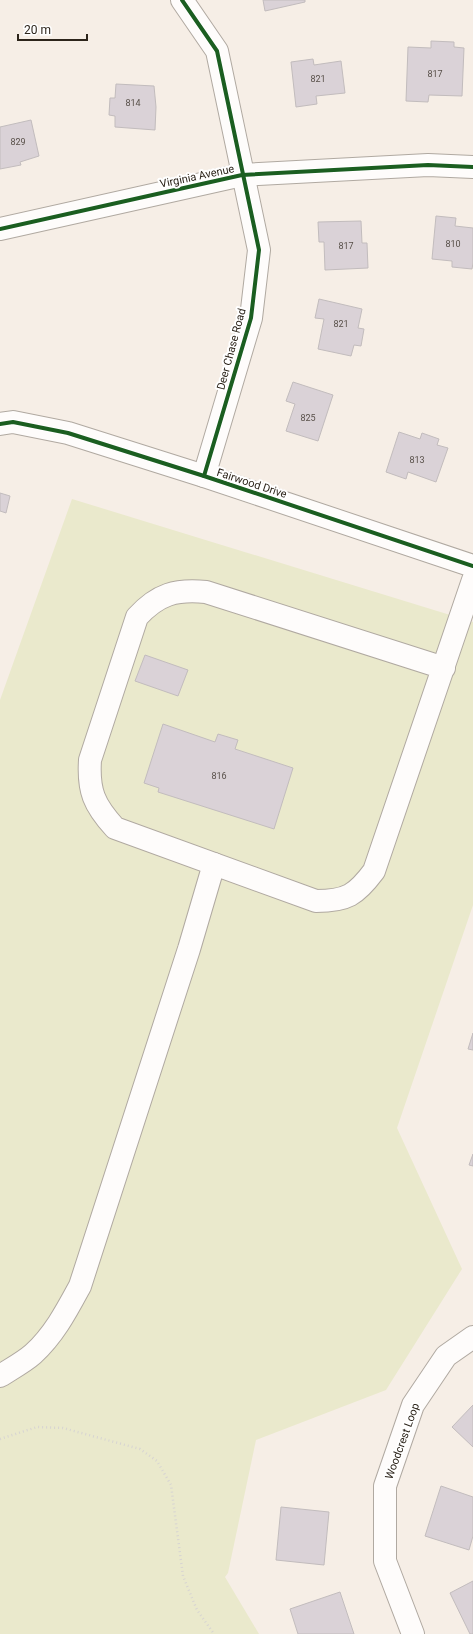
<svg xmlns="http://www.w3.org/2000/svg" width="473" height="1634" viewBox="0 0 473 1634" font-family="Roboto,sans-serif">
<rect width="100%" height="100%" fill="#f6eee6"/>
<path fill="#eae9cc" d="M72,499l401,123v283l-76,223 65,141 -76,121 -130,50 -28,133 -3,4 34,57h-259v-934z"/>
<g fill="#dad2d7" stroke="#c2bcbd">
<path d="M263,0h42v2l-40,9z"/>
<path d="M431,41l23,1v5l10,1 -2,48 -33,-1 -1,7 -22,-1 2,-54 23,1z"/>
<path d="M313,59l1,6 27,-4 4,32 -29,3 1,8 -21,3 -5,-45z"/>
<path d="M116,84l38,2 2,21 -1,23 -40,-3v-11l-6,-1 1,-17h5z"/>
<path d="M31,120l8,36 -19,6 1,3 -21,4v-42z"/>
<path d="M436,216l20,2 -1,8 18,2v35l-1,6 -20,-2v-6l-20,-2z"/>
<path d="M361,221l1,22h5l1,25 -43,2 -1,-28h-5l-1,-20z"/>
<path d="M319,299l43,10 -4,19 6,1 -3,17 -7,-1 -3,11 -33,-7 6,-30 -9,-1z"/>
<path d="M293,382l40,13 -15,46 -32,-10 9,-27 -9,-3z"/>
<path d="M399,432l21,7 2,-6 17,6 -2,6 11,3 -12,34 -28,-10 -2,7 -20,-7z"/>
<path d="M0,493l10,3 -4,17 -6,-2z"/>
<path d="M145,655l43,15 -10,26 -43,-15z"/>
<path d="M163,724l52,18 3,-8 20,6 -3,9 58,19 -19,61 -116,-37 1,-4 -15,-5z"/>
<path d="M473,1033v17l-5,-1z"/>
<path d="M473,1154v12l-4,-1z"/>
<path d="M473,1405v42l-21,-20z"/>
<path d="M441,1486l32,11v39l-4,14 -44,-14z"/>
<path d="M281,1507l48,5 -5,53 -48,-5z"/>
<path d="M473,1581v53h-3l-20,-41z"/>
<path d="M340,1592l14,42h-56l-8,-25z"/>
</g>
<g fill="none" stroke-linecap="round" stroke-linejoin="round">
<g stroke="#b0a9a1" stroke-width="24">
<g id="minor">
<path d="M182,0l35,51 42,199 -8,68 -47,158"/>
<path d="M0,229l242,-54 186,-10 45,2"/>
<path d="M0,424l13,-2 55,11 136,43 269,90"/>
<path d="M444,668l-238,-76c-30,-3 -48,2 -69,25l-47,143c-2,31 4,45 25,68l201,73c31,0 40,-6 58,-30l99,-291"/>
<path d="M0,1376c11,-7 24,-14 33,-22 21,-19 34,-44 47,-68l109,-337 25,-85"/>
<path d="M413,1634l-28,-73v-75l28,-81 33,-49 27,-19"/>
</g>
</g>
<path stroke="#d7d4d2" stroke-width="2.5" stroke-dasharray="1 3" stroke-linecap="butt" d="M0,1439l37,-12 26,1 77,21 17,12 14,24 12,91 14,34 17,24"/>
<use href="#minor" stroke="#fefcfb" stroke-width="22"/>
<g stroke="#fff" stroke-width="6">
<g id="cycleway">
<path d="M182,0l35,51 42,199 -8,68 -47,158"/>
<path d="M0,229l242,-54 186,-10 45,2"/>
<path d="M0,424l13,-2 55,11 136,43 269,90"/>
</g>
</g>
<use href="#cycleway" stroke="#1b5e20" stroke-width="4"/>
</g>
<g text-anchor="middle" stroke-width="4" stroke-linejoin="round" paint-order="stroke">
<g font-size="9" fill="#585049">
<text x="435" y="77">817</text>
<text x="318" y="82">821</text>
<text x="133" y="106">814</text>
<text x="18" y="145">829</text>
<text x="453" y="247">810</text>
<text x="346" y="249">817</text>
<text x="341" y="327">821</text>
<text x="308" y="421">825</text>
<text x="417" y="463">813</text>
<text x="219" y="779">816</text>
</g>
<g font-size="11" fill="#2c241a" stroke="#fff">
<text transform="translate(197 176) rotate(-12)" y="4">Virginia Avenue</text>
<text transform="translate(231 349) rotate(-75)" y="4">Deer Chase Road</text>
<text transform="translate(252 483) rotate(18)" y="4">Fairwood Drive</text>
<text transform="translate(402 1441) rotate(-70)" y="4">Woodcrest Loop</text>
</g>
</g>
<path d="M18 34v6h69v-6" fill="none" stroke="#2c241a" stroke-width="2"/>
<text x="24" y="34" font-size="12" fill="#2c241a" stroke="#ffffff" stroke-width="3" paint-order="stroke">20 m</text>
</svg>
